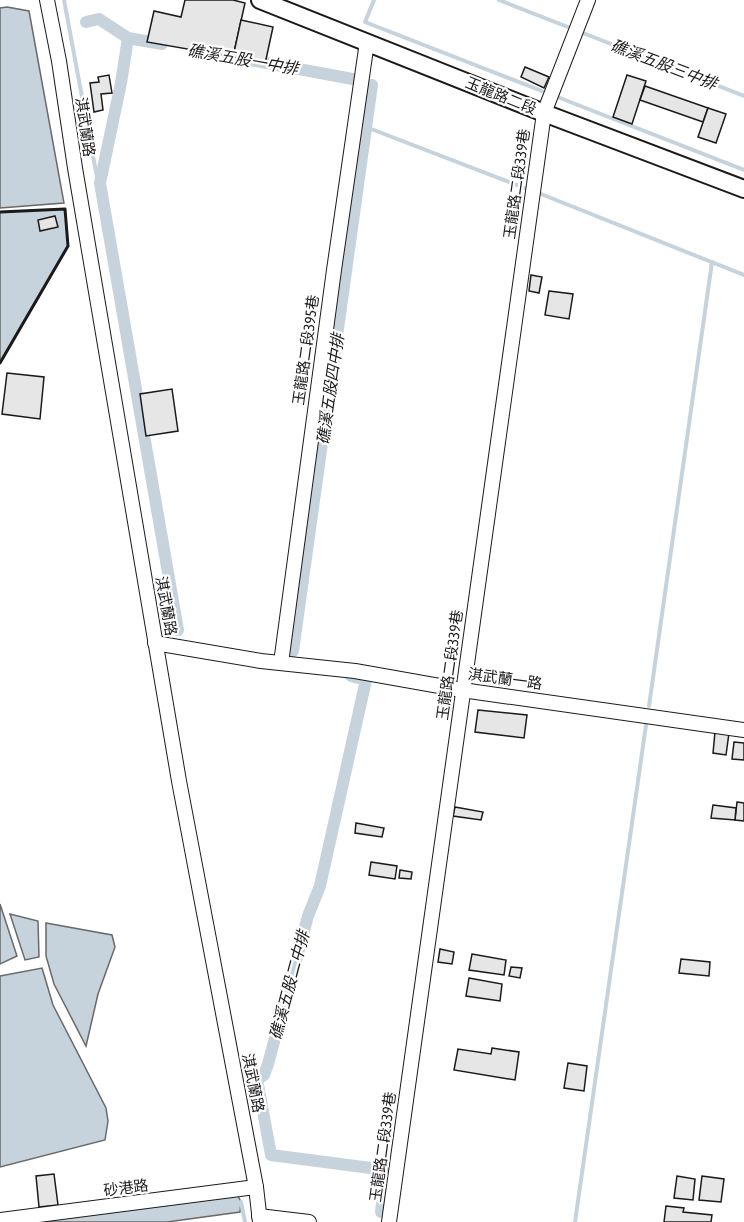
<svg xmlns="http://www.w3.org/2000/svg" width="744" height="1222" viewBox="0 0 744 1222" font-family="'Asap Condensed','Noto Sans TC',sans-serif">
<rect width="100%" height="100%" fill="#fff"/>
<g fill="#c6d2dc" stroke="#6a6a6a" stroke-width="1.5">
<path d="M7,7l22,4 35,192 -64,5v-200z"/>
<path d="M65,209l3,37 -68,117v-151z"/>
<path d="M0,904l17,52 -17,8z"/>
<path d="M10,914l28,7 1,36 -14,3z"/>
<path d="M46,923l66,12 3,12 -17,47 -12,52 -32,-62 -8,-28z"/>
<path d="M42,968l11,37 53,103 2,13 -3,19 -105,27v-191z"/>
<path d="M238,1196l3,6 -1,10 -73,10h-136z"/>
</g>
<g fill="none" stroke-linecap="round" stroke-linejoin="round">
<g stroke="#c6d2dc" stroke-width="4">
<path d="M64,0l32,172 4,11"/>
<path d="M374,0l-9,22 177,69"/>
<path d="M499,0l74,29"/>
<path d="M583,33l161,63"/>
<path d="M560,98l184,72"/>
<path d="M366,127l161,62"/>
<path d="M541,194l203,81"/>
<path d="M649,706l63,-444"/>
<path d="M241,1202l4,20"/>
<path d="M575,1222l71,-497"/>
</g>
<g stroke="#c6d2dc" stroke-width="12">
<path d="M86,22l13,-3 29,19 34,6"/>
<path d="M128,38l-7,45 -21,100 78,447"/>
<path d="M250,60l108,20"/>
<path d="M293,651l79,-566h-1"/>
<path d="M351,676l15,4 -46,206 -12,30 -40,148 -4,11 -7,4 14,76 115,15 -5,42"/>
</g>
</g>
<g fill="#e6e6e6" stroke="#1a1a1a" stroke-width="1.5">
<path d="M185,0h48l12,3 -12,54 -86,-15 7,-31 27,6z"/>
<path d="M241,20l32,7 -8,37 -32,-7z"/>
<path d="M525,67l24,10 -5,11 -23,-11z"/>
<path d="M109,75l3,18 -11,1 2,16 -9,2 -4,-29 9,-1 -1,-5z"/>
<path d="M627,75l19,6 -14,43 -19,-7z"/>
<path d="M645,86l63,22 -5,14 -63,-22z"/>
<path d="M708,108l18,6 -10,29 -18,-6z"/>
<path d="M55,216l3,11 -18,4 -2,-11z"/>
<path d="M531,275l11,2 -3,16 -10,-2z"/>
<path d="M549,291l24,3 -4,25 -24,-4z"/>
<path d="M7,373l37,4 -4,42 -38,-5z"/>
<path d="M172,389l6,42 -32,5 -6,-42z"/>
<path d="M478,710l49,5 -3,23 -49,-6z"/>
<path d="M715,732l14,1 -3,22 -13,-2z"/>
<path d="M734,742l10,1v17l-12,-1z"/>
<path d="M737,802l7,1v18l-9,-1z"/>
<path d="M713,805l23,3 -1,12 -24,-2z"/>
<path d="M455,807l28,5 -2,8 -28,-4z"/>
<path d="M356,823l28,5 -2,9 -27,-4z"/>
<path d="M371,862l26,4 -2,13 -26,-4z"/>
<path d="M400,870l12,2 -1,7 -12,-1z"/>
<path d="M440,949l14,3 -2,12 -14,-2z"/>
<path d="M472,954l34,6 -2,15 -35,-5z"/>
<path d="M681,959l29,3 -1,14 -30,-3z"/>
<path d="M511,967l11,1 -2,10 -11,-2z"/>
<path d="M469,978l33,6 -2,17 -34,-5z"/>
<path d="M492,1048l27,4 -4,28 -61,-10 4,-21 33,5z"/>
<path d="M568,1063l19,3 -3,25 -20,-3z"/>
<path d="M54,1174l4,31 -19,2 -3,-31z"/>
<path d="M677,1176l18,3 -2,21 -19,-2z"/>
<path d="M702,1176l22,3 -3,23 -22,-2z"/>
<path d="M666,1206l18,2 -1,4 29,3 -1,7h-47z"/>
</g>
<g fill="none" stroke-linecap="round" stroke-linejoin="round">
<g stroke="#1a1a1a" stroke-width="16">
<g id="minor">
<path d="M47,0l12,61 16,107 104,613 77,406 4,35"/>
<path d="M155,643l106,18 94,10 107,19 282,40"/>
<path d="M281,663l53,-393 33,-228"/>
<path d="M259,1216l50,6"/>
<path d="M0,1220l256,-33"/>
<path d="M389,1222l155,-1109 44,-113"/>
</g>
</g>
<g stroke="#1a1a1a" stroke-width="20">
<path id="major" d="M260,0l284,113 200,76"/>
</g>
<use href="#minor" stroke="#fff" stroke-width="14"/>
<use href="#major" stroke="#fff" stroke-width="16"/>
<path stroke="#1a1a1a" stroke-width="3" d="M0,212l65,-3 3,37 -68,117"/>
</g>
<g text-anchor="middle" stroke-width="4.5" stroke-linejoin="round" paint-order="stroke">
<g font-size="15" fill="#1a1a1a" stroke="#fff">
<text transform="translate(501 96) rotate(22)" y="5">玉龍路二段</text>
<text transform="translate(85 127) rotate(82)" y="5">淇武蘭路</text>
<text transform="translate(517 184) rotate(-82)" y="5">玉龍路二段339巷</text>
<text transform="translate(306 350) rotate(-82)" y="5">玉龍路二段395巷</text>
<text transform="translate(166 606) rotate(80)" y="5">淇武蘭路</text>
<text transform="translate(450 665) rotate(-82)" y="5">玉龍路二段339巷</text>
<text transform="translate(505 679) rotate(8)" y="5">淇武蘭一路</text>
<text transform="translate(253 1083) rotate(79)" y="5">淇武蘭路</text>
<text transform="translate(383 1147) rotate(-82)" y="5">玉龍路二段339巷</text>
<text transform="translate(126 1188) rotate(-7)" y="5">砂港路</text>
</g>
<g font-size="16" font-style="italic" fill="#1a1a1a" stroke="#fff">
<text transform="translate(243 59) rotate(10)" y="6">礁溪五股一中排</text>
<text transform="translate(664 64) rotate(21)" y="6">礁溪五股三中排</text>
<text transform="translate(330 389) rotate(-82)" y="6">礁溪五股四中排</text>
<text transform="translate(289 985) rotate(-75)" y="6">礁溪五股二中排</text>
</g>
</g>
</svg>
